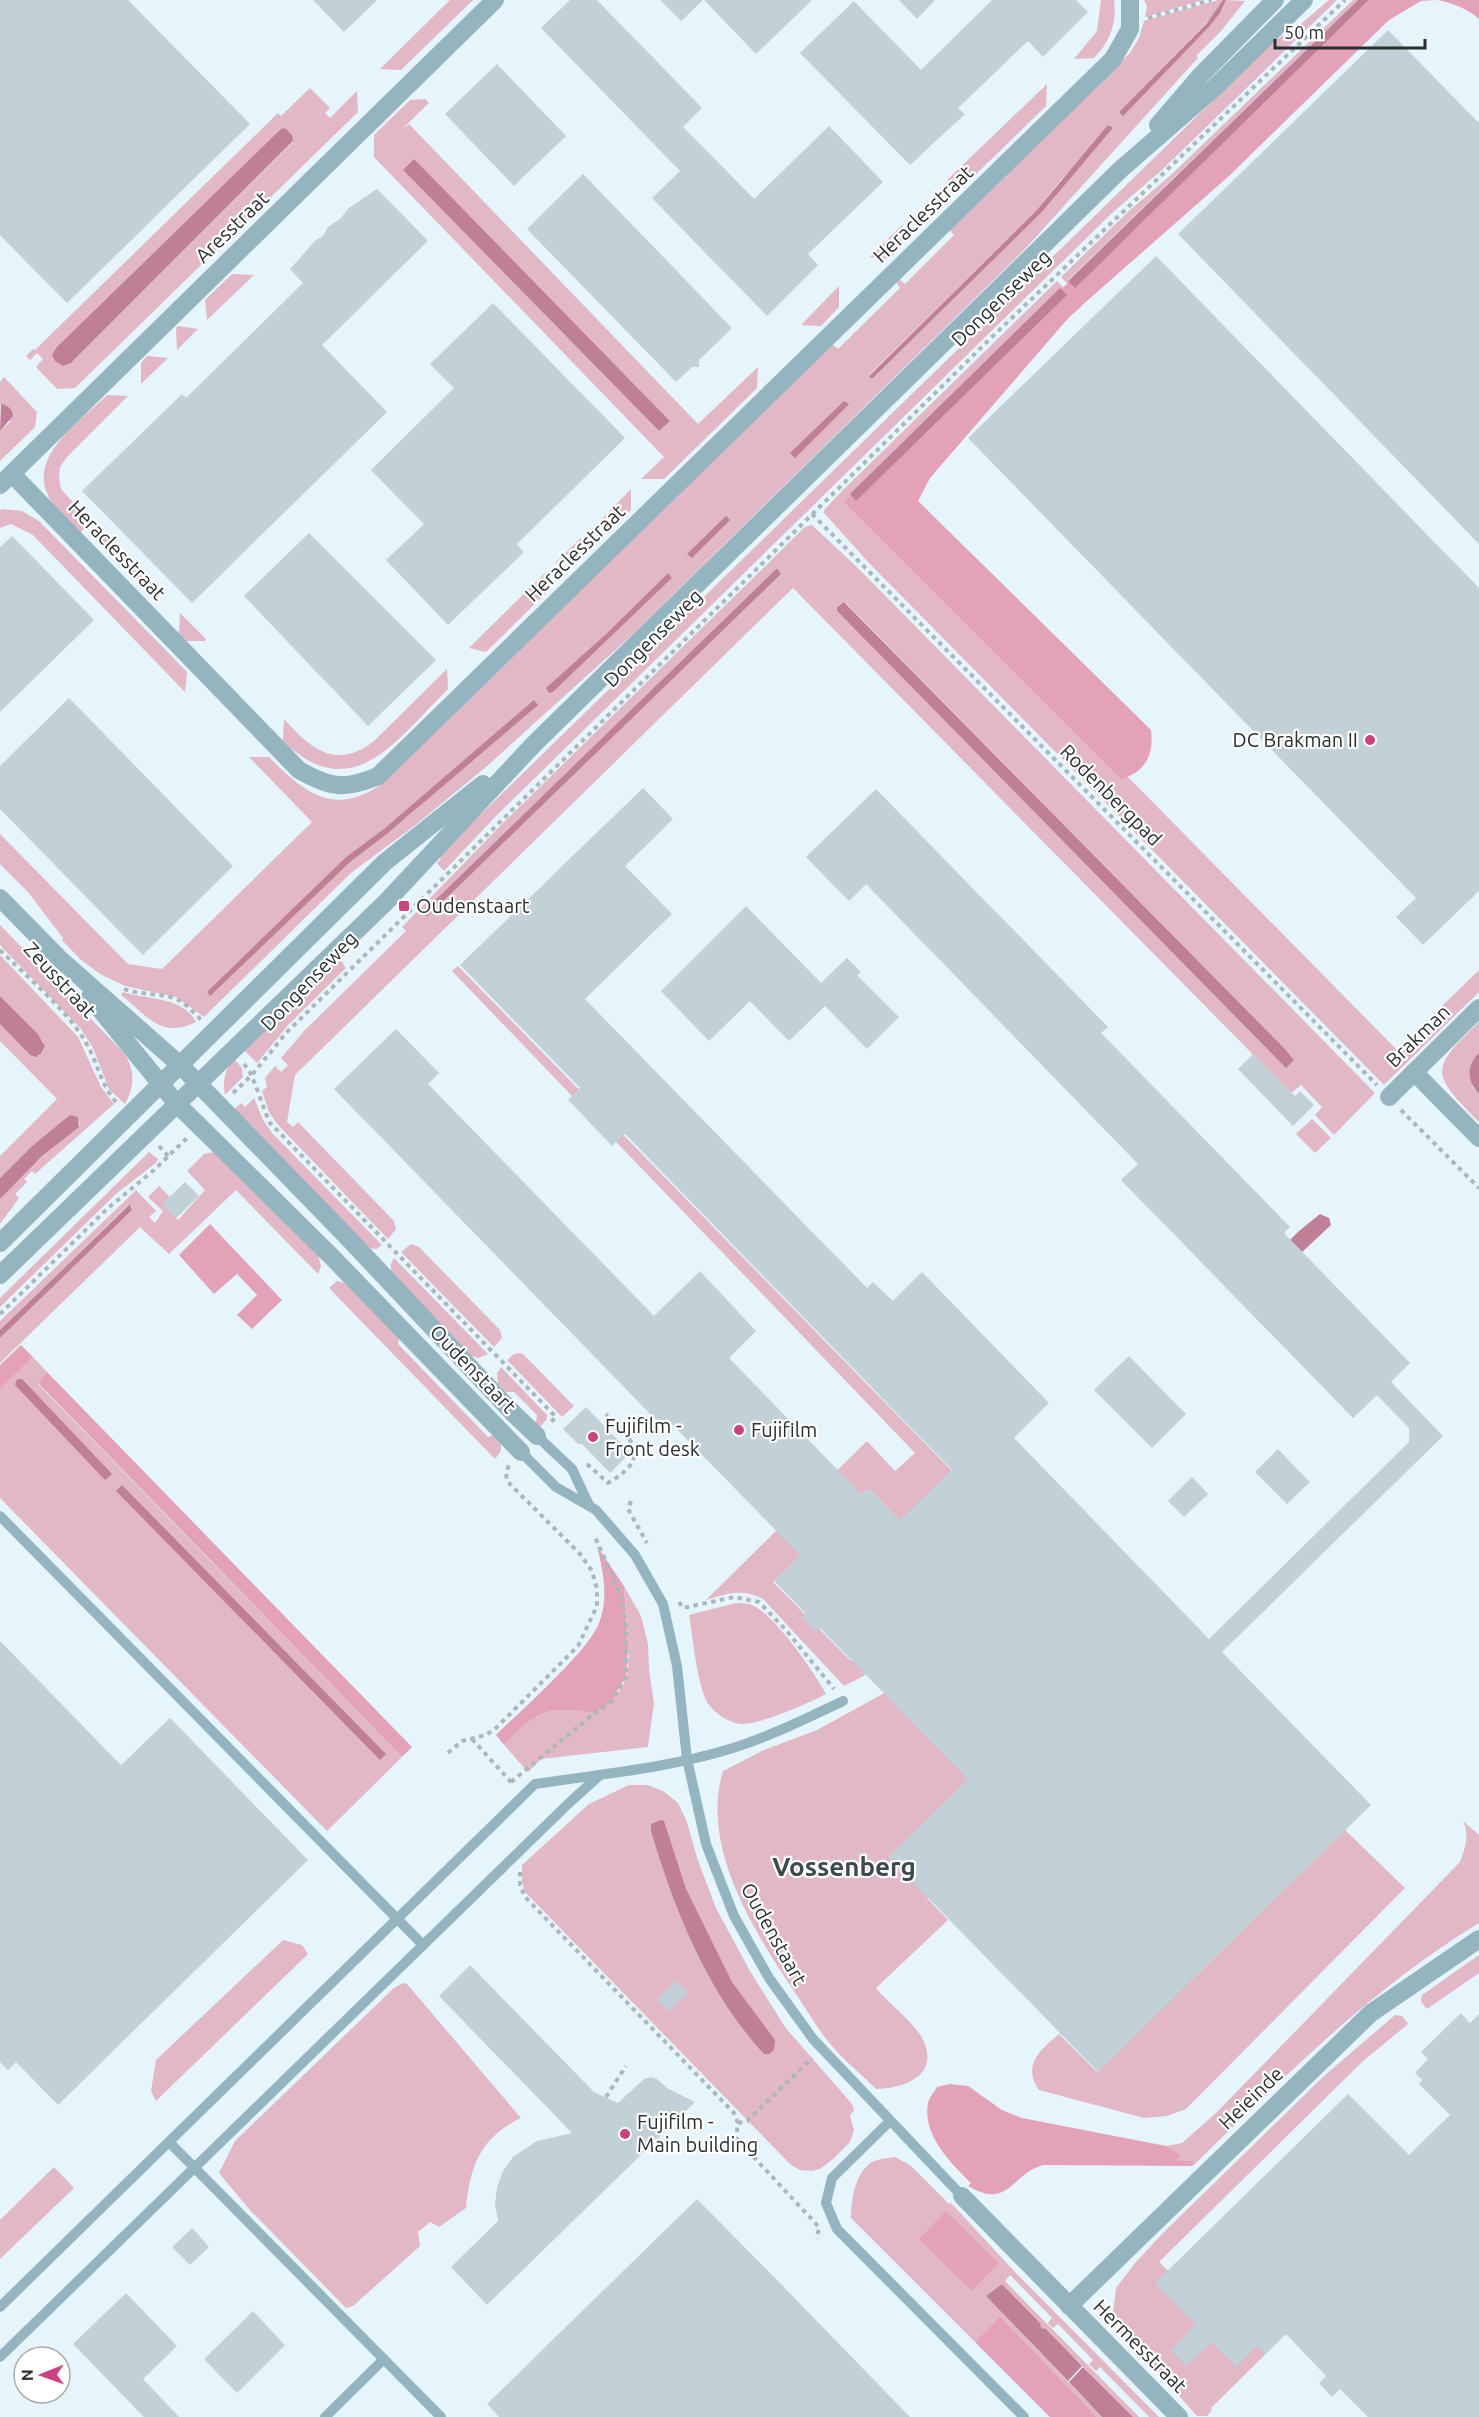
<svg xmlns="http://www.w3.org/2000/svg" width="1479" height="2417" viewBox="0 0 1479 2417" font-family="Ubuntu,sans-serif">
<rect width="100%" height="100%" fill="#e6f5fb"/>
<g fill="#e2b7c6" fill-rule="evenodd">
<path d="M450,0h23l-72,70 -21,-1z"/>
<path d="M1101,0h13c3,23 -4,42 -20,58l-20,1 23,-28z"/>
<path d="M1144,0h59l-58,17 2,-11z"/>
<path d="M1218,0h5l-11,17 -93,95 4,3 86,-88 11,-14 6,-13 19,1 -24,30 -25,25 2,2 -12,13 -161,178 -393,386 -146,132 -73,60 -61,45 -148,145 -28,-20 -51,-11 -25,-12 -20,-15 -18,-19 1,-2 -35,-46 -28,-28v-30l128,130 34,5 150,-147 -63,-65h20c32,32 62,60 108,30l455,-443 6,5 62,-61 -4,-6 3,-3 6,5 49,-49 -5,-6 181,-176 9,-15 5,-17zM1113,128l-71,84 -170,167 -3,-4 167,-164 25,-31zM668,573l4,5 -119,114 -6,-4 59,-54zM489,740l-78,74 -61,48 -143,131 139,-136 39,-29z"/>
<path d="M1329,0h8l-174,169 -51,44 -616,603 -52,55 -7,-8 4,-4 -3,-3 836,-815 28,-18z"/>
<path d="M1353,0h5l-290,280 6,8 295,-288h8l-292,302 -24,-25 69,-67 42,-36z"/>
<path d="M1047,84l-1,22 -78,76 -21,-2z"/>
<path d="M310,88l20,20 -5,5 5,5 27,-27 1,21 -283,276 -18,1 -21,-22 7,-8 -6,-6 -7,7 -4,-4 7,-7 2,1 243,-237 3,3zM285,128l7,8 1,6 -222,221 -8,3z"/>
<path d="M425,99l4,4 -29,28 9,-7 289,300 60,-57 -1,21 -93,91h-23l23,-22 -290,-300v-22l36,-35zM414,160l256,261 -11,10 -256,-261z"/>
<path d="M902,225v21l-13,13 -19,-2z"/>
<path d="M232,274l22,1 -47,45 -2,-20z"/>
<path d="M1057,281l25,25 -222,199 537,545 82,-80v22l-95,93 -515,-522 -45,-50v-3l20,-21z"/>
<path d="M839,286v21l-18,19 -20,-1z"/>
<path d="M178,326l20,3 -21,21 -1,-22z"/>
<path d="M147,356l21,2 -27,26v-21z"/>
<path d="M4,377l33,35 -2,15 -35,34v-30l10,-9 -10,-18v-22z"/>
<path d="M107,395l21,1 -61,61 -7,10 -1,11 2,11 30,33 -10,10c-12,-11 -28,-23 -34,-39 -17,-39 36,-74 60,-98z"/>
<path d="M631,489v21l-17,17 -18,-2z"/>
<path d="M3,509l19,2 17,10 148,151 -2,20 -152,-157 -22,-11 -11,4v-18z"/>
<path d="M812,525l49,46 514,522 -41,42 -19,-20 7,-8 -21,-22 -10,8 -498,-505 -498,487 -8,47 6,5 5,-5 96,99 2,8 -8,10 -111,-115 -8,-12 -7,-21 5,-4 -2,-9 10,-12 6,6 7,-7 -7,-7 24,-28 101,-99 -4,-4 99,-102 304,-298zM777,568l4,6 -354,343 -4,-5zM845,602l440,447 9,11 -8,7 -449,-456v-5z"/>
<path d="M96,526l61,63 -6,5 -60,-63z"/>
<path d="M581,538l1,20 -5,5h-22z"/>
<path d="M545,573l1,20 -60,59 -17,-4z"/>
<path d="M180,613l26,26 -1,2h-19l-7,-7z"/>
<path d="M447,669l1,20c-50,49 -95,120 -165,52l1,-22c26,29 52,52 90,22z"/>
<path d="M0,925l124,128c11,17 11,34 1,51l-16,-15 -16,-41 -12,-19 -81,-84z"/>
<path d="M0,955l78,82 23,50 13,17 -79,70 -3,-3 -8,8 3,3 -12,12 4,4 -19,26v-25l26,-29 54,-45 -2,-8 -8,-1 -39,31 -31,31v-22l57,-57 -57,-58v-17l30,31 9,1 4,-4 1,-9 -6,-9 -38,-38z"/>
<path d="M340,959l6,9 -57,56 -32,39 -15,-15z"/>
<path d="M458,966l494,505 -21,82 -63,-64 -95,93 78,79 95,-92 174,140 -193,189 21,22 -72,68c12,15 35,32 45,48 21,38 -14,52 -45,53 -16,-16 -35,-31 -49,-49 -12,-15 -22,-33 -33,-49 -40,-60 -94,-144 -71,-220l41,-21 53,-20 93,-51 -25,-14 -41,21 -81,-87c-22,-11 -35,-5 -57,1l161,-159 28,30 20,-18 -463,-482z"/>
<path d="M123,992c24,8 60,4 73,30 -36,18 -50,-8 -75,-27z"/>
<path d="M1479,1022v31l-7,9 -2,10 3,16 6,6v28c-48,-49 -50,-52 0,-100z"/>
<path d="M234,1059l8,9 1,9 -18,18c-3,-13 0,-26 9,-36z"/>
<path d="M254,1098l9,22 9,13 110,112 -6,4 -8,-1 -136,-137 9,-8 4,4z"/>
<path d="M1312,1119l19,19 -16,15 -19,-19z"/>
<path d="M149,1152l9,7 -2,4 -39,30 -117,114v-9z"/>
<path d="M214,1152l104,103 3,11 -3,8 -82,-84 -67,64 -29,-27 -140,136v-25l132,-128v-3l-4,-2 -128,125v-9l136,-131 20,21 -7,6 6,6 8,-12 -15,-14 11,-11 11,11 -7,7 15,16 27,-30 -18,-19 17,-17z"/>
<path d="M411,1244l8,3 81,83 2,8 -8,9 -93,-95z"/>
<path d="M394,1258l94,96 -10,4 -7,-2 -80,-85v-7z"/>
<path d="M337,1281l8,2 54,55 -1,6 90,93 5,-2 8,10v6l-6,8 -166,-171z"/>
<path d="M514,1354l6,-1 4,2 50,51 -12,11 -55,-57z"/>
<path d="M33,1357l14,15 -9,12 364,373 -75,74 -327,-333v-109z"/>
<path d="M501,1367l46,48v4l-7,8 -4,-4 1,-8 -23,-23h-8l-8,-8 -1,-11z"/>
<path d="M624,1586l17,30 7,28 1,25 5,34 -6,44 -107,12 -13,13 -24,-27c33,-35 42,-39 91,-32 13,-9 26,-20 31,-35 6,-18 -1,-71 -2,-92z"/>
<path d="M736,1603c4,0 9,0 14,1 24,9 64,68 76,90 -16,9 -70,32 -86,30 -12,-2 -24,-10 -31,-19 -12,-17 -16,-68 -20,-90z"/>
<path d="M629,1785h18l16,6 15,12 9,19 10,36 19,50 34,63 35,56 67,77 2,6 -4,6 4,14 -4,12 -18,18 -12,9 -8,2 -12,-1 -9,-5 -266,-273 -3,-11v-16l67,-61z"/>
<path d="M1463,1821l16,14v88c-107,65 -195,154 -284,241l-3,-3 -16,-1 -10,-14 16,-3 34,-30 244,-251c5,-13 10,-27 3,-41z"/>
<path d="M1345,1830l60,58 -219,221 -19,7 -23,2 -105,-28c-17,-25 1,-40 20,-56l38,38z"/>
<path d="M283,1940l19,5 6,9 -152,147 -5,-10 5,-31z"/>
<path d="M1479,1955v18l-52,36 -6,-7 1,-7z"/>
<path d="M403,1983l4,1 114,134c-40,19 -51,47 -55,90l-27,19 -9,-5 -12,10 2,14 -67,60 -7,2 -97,-99 -30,-36 16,-32 159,-153z"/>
<path d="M1395,2015l7,1 6,8 -46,38 -203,200 51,49 79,20 -78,77 1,2 -5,6h-10l-76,-85 -8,-18 3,-25 19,-25 30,-32 159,-155z"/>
<path d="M895,2157l15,8 39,39 2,-1 64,69 144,145h-10l-49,-50 -4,4 -7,-7 4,-4 -35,-36 -5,4 -5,-5 4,-5 -42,-43 -5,6 134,136h-6l-88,-89 -2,1 -4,-3 2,-2 -39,-40 -16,12 116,121h-5l-97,-101 -25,26 -124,-124c0,-19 4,-45 21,-56 6,-3 17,-4 23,-5z"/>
<path d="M54,2167l20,21 -74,71v-39z"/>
</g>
<g fill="#e4a2b9">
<path d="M1370,0h66l-15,1 -32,19 -160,156 -158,139 -141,163 -12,23 233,229c3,24 -5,42 -30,49l-277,-277 213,-209 130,-116z"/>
<path d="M1438,0h41v19c-12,-11 -25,-15 -41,-19z"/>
<path d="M210,1224l72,76 -30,29 -15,-14 20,-20 -20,-21 -23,20 -35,-39z"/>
<path d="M21,1345l12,12 -33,32v-24z"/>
<path d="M47,1372l365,375 -10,10 -364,-374z"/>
<path d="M597,1546l27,40 4,61 -2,30 -15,25 -16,11c-49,-7 -57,-3 -91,32l-8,-10c23,-23 93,-84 103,-112 10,-25 4,-52 -2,-77z"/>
<path d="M950,2084l18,2 34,24 20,8 144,28 15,10 -4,4 15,1 3,3 -3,2 -149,-1c-33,10 -34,45 -75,21l3,-3c-20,-20 -49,-48 -43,-80 1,-5 6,-11 9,-16z"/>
<path d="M946,2211l52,52 -26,28 -53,-52z"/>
<path d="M1000,2316l97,101h-47l-75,-75z"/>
</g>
<g fill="#bf7f96">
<path d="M1223,0h3l-6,13 -11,14 -86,89 -4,-4 88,-89z"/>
<path d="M1358,0h11l-294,288 -7,-7z"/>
<path d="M1108,125l5,3 -71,84 -170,167 -3,-3 167,-165z"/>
<path d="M285,128l7,7 1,6 -222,222 -8,3 -8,-5 -3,-6 5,-8 224,-218z"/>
<path d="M414,159l256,262 -11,10 -256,-261z"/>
<path d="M1060,288l7,7 -211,206 -6,-7z"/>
<path d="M844,401l5,3 -54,54 -5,-5z"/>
<path d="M1,404c7,2 11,4 12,12l-13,15z"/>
<path d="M726,516l4,4 -38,38 -5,-4z"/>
<path d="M777,568l4,6 -354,343 -4,-5z"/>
<path d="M668,573l4,5 -119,114 -4,1 -3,-5 60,-54z"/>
<path d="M844,602l441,447 9,11 -8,8 -449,-457v-4z"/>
<path d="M534,700l4,5 -150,128 -38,29 -140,134 -3,-4 139,-135 39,-29z"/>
<path d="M0,996l38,38 7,12 -4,8 -5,3 -6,-2 -30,-31z"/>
<path d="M1479,1053v41c-12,-12 -13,-29 0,-41z"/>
<path d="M70,1115l8,2 1,10 -38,30 -41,42v-21l31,-31z"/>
<path d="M130,1204l2,6 -132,128v-8z"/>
<path d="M1320,1214l9,4 2,7 -62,58 -5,-17 35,-35z"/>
<path d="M17,1379h5l90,95 -7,6 -90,-95z"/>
<path d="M122,1485l264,269 -6,6 -264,-269z"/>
<path d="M661,1820l3,1 22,68 46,93 43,58 -1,10 -5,4h-5c-57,-62 -89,-143 -113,-223v-7z"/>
<path d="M1002,2284l39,40 -1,2 3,3 2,-1 37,38 -14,15 -82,-85z"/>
<path d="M1083,2367l50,50h-31l-33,-35z"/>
</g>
<g fill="#c2d1d7">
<path d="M0,0h128l122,124 -183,179 -67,-68z"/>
<path d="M313,0h64l-33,32z"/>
<path d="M570,0h27l105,108 -19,19 71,72 75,-73 54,56 -75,72 10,11 -51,51 -115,-118 28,-27 -139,-143z"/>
<path d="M660,0h43l-22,21z"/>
<path d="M704,0h108l-56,54z"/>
<path d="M899,0h36l-18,19z"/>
<path d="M992,0h84l12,12 -45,45 -15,-16 -70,67 7,6 -55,51 -110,-112 54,-52 67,69z"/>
<path d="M1388,30l91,93v421l-301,-310z"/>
<path d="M497,64l69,72 -52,50 -69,-72z"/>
<path d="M583,174l149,154 -33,32v7h-7l-16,15 -149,-153z"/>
<path d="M377,189l51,52 -106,104 65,67 -195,191 -110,-112 100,-97 4,4 117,-115 -13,-14 25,-28 8,-5 5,-9 12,-8 9,-11z"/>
<path d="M1156,256l323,332v303l-56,54 -27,-28 20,-19 -448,-460z"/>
<path d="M493,303l132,135 -108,106 7,8 -76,73 -62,-65 38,-36 -53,-54 83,-82 -24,-24z"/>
<path d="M309,533l127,127 -68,66 -124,-130z"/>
<path d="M12,536l82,84 -94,92v-165z"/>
<path d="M69,698l164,168 -90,89 -143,-146v-43z"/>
<path d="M643,788l30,31 -48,47 47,48 -87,85 282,289 6,-6 20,19 29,-29 127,131 -35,35 195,201 200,-197v-14l-32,-33 -24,23 -232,-238 17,-16 -272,-280 -17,17 -43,-44 70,-68 232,238 -7,6 189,194 -6,6 126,130 -19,19 52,54 -221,216 149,153 -273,267 -210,-215 80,-78 -148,-151 -4,4 -14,-15 3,-4 -31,-32 26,-26 -133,-136 -6,6 -327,-336 62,-60 43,44 -11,11 226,232 46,-45 56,60 -27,27 133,137 7,-7 31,32 52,-50 -327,-336 -13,12 -44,-46 12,-12 -120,-123z"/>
<path d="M746,906l75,77 26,-25 14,14 -4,3 42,42 -32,32 -42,-43 -36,35 -39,-40 -41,40 -48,-50z"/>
<path d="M1253,1054l42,42 5,-5 14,14 -21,21 -55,-57z"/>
<path d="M185,1182l14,14 -23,22 -14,-14z"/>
<path d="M1129,1356l57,58 -34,34 -58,-58z"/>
<path d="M586,1407l44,46 -20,20 -28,-29h-4l-15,-15z"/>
<path d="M1278,1449l32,33 -23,22 -32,-32z"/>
<path d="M1192,1477l16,17 -24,23 -16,-16z"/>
<path d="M0,1641l121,124 49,-47 138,142 -250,245 -42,-43 -8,8 -8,-8z"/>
<path d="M470,1965l124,127 24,11 26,-24 7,-2 6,2 10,9 28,14 -208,203 -36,-38 47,-46 -3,-17 2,-17 6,-16 10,-14 24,-16 35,-8 -133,-137z"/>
<path d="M676,1981l12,12 -19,18 -12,-11z"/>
<path d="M1461,2013l9,10 9,-9v403h-111l-28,-28 -8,8 -13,-14 7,-7 -40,-42 -21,20 -8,-8 -21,21 -24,-25 -26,24 -15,-16 25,-25 -41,-42 193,-189 61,61 41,-40 -31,-31 3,-4 -7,-7 13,-14 -7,-7z"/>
<path d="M697,2199l78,79 135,139h-411l-12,-13z"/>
<path d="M192,2228l17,19 -19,18 -18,-18z"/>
<path d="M126,2293l51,53 -34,33 36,38h-35l-71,-73z"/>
<path d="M253,2311l32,34 -48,48 -33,-34z"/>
</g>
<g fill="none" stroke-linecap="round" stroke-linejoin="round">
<g stroke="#abb7bc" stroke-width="4" stroke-dasharray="4.5 4.5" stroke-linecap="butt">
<path d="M1148,18l63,-18"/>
<path d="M812,514l565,571"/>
<path d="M0,950c26,26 66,59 85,91 13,22 14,40 31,61"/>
<path d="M124,989c16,6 34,4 50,9 11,4 19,14 27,22"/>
<path d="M244,1064c12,14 17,41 26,59l286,294 -6,6"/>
<path d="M233,1093l19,-18 34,-42 708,-698 351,-335"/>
<path d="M1401,1110l78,78"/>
<path d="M159,1146l10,11"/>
<path d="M0,1314l107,-105 47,-39 33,-32"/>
<path d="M587,1464l21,19c44,-26 26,-41 -2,-69"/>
<path d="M631,1501l-3,8 19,34"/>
<path d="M679,1602l4,6 51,-11 25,5 27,28 48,59"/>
<path d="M472,1739l40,44"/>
<path d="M448,1753l14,-12 24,-6 10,-7 82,-82 19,-40v-17l-5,-18 -12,-17 -73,-73 -1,-8 3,-8"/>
<path d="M511,1782l84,-69 16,-11 15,-25v-50l-4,-29 -27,-61"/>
<path d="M520,1872v13l5,12 209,216 4,10 -2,15 83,89 -2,12"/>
<path d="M606,2097l20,-31"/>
<path d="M738,2123l9,-2 65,-63"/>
</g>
<g stroke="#94b4bf" stroke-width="10">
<path d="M537,1436l35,33 17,36"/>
<path d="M521,1452l35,35 40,23 39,45 28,49 14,62 10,93 19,85 28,72 35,62 44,61 149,157"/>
<path d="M0,1516l423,429"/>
<path d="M890,2121l-58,57 -6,25 11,26 187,188"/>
<path d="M169,2142l272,275"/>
<path d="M0,2307l535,-523c66,-10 134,-16 198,-36 38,-12 74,-30 110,-47"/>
<path d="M0,2357l569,-554 31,-28"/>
<path d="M325,2417l59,-58"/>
</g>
<g stroke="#94b4bf" stroke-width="18">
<path d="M12,474l287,296c31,18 46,20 79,6l735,-717 17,-30v-29"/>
<path d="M0,485l495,-485"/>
<path d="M0,898l61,62 119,105 169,174 165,175 23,22"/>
<path d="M90,997l87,107 154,152 190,196"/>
<path d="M1414,1072l65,66"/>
<path d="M1389,1097l90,-89"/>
<path d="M962,2196l217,221"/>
<path d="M1069,2306l302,-293 108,-74"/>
</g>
<g stroke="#94b4bf" stroke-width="18">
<path d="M1158,125l42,-49 75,-76"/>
<path d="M0,1243l385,-381 98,-78"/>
<path d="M0,1275l386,-373 148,-158 586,-574 93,-81 91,-89"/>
</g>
</g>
<g fill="#ca4280" stroke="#fff" stroke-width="2">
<circle cx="1370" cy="740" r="6"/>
<rect x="398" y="900" width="12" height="12" rx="3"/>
<circle cx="739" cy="1430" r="6"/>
<circle cx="593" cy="1437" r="6"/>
<circle cx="625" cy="2134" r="6"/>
</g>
<g text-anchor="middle" stroke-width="4.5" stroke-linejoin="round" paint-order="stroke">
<g font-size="20" fill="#292f31" stroke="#fff">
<text transform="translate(923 214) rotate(-44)" y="7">Heraclesstraat</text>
<text transform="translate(232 227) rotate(-44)" y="7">Aresstraat</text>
<text transform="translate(1001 298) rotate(-44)" y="7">Dongenseweg</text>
<text transform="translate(117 550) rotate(46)" y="7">Heraclesstraat</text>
<text transform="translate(575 553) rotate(-44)" y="7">Heraclesstraat</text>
<text transform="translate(653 638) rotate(-45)" y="7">Dongenseweg</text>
<text transform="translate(1111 795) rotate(45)" y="7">Rodenbergpad</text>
<text transform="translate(60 980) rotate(47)" y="7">Zeusstraat</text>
<text transform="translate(309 981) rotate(-46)" y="7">Dongenseweg</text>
<text transform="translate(1418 1036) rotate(-44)" y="7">Brakman</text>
<text transform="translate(473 1369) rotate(46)" y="7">Oudenstaart</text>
<text transform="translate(774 1934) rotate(61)" y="7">Oudenstaart</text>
<text transform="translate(1251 2098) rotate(-44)" y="7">Heieinde</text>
<text transform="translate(1140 2346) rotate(45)" y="7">Hermesstraat</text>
</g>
<g font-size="20" fill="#292f31" stroke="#fff" text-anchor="start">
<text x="1358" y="747" text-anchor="end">DC Brakman II</text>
<text x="416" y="913">Oudenstaart</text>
<text x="605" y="1433">Fujifilm -<tspan x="605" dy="23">Front desk</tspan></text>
<text x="751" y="1437">Fujifilm</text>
<text x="637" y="2129">Fujifilm -<tspan x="637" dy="23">Main building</tspan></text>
</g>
<g font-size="26" font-weight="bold" fill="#3c494d" stroke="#fff">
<text x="844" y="1876">Vossenberg</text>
</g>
</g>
<g transform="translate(42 2375) rotate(269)"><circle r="28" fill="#ffffff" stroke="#a9acad" stroke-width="1.5"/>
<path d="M0-4.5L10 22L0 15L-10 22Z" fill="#ca4280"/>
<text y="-9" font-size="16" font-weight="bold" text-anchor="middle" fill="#292f31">N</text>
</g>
<path d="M1275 39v9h150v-9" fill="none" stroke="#292f31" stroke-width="3"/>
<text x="1284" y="39" font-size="18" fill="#292f31" stroke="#ffffff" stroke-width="4.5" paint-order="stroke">50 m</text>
</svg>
